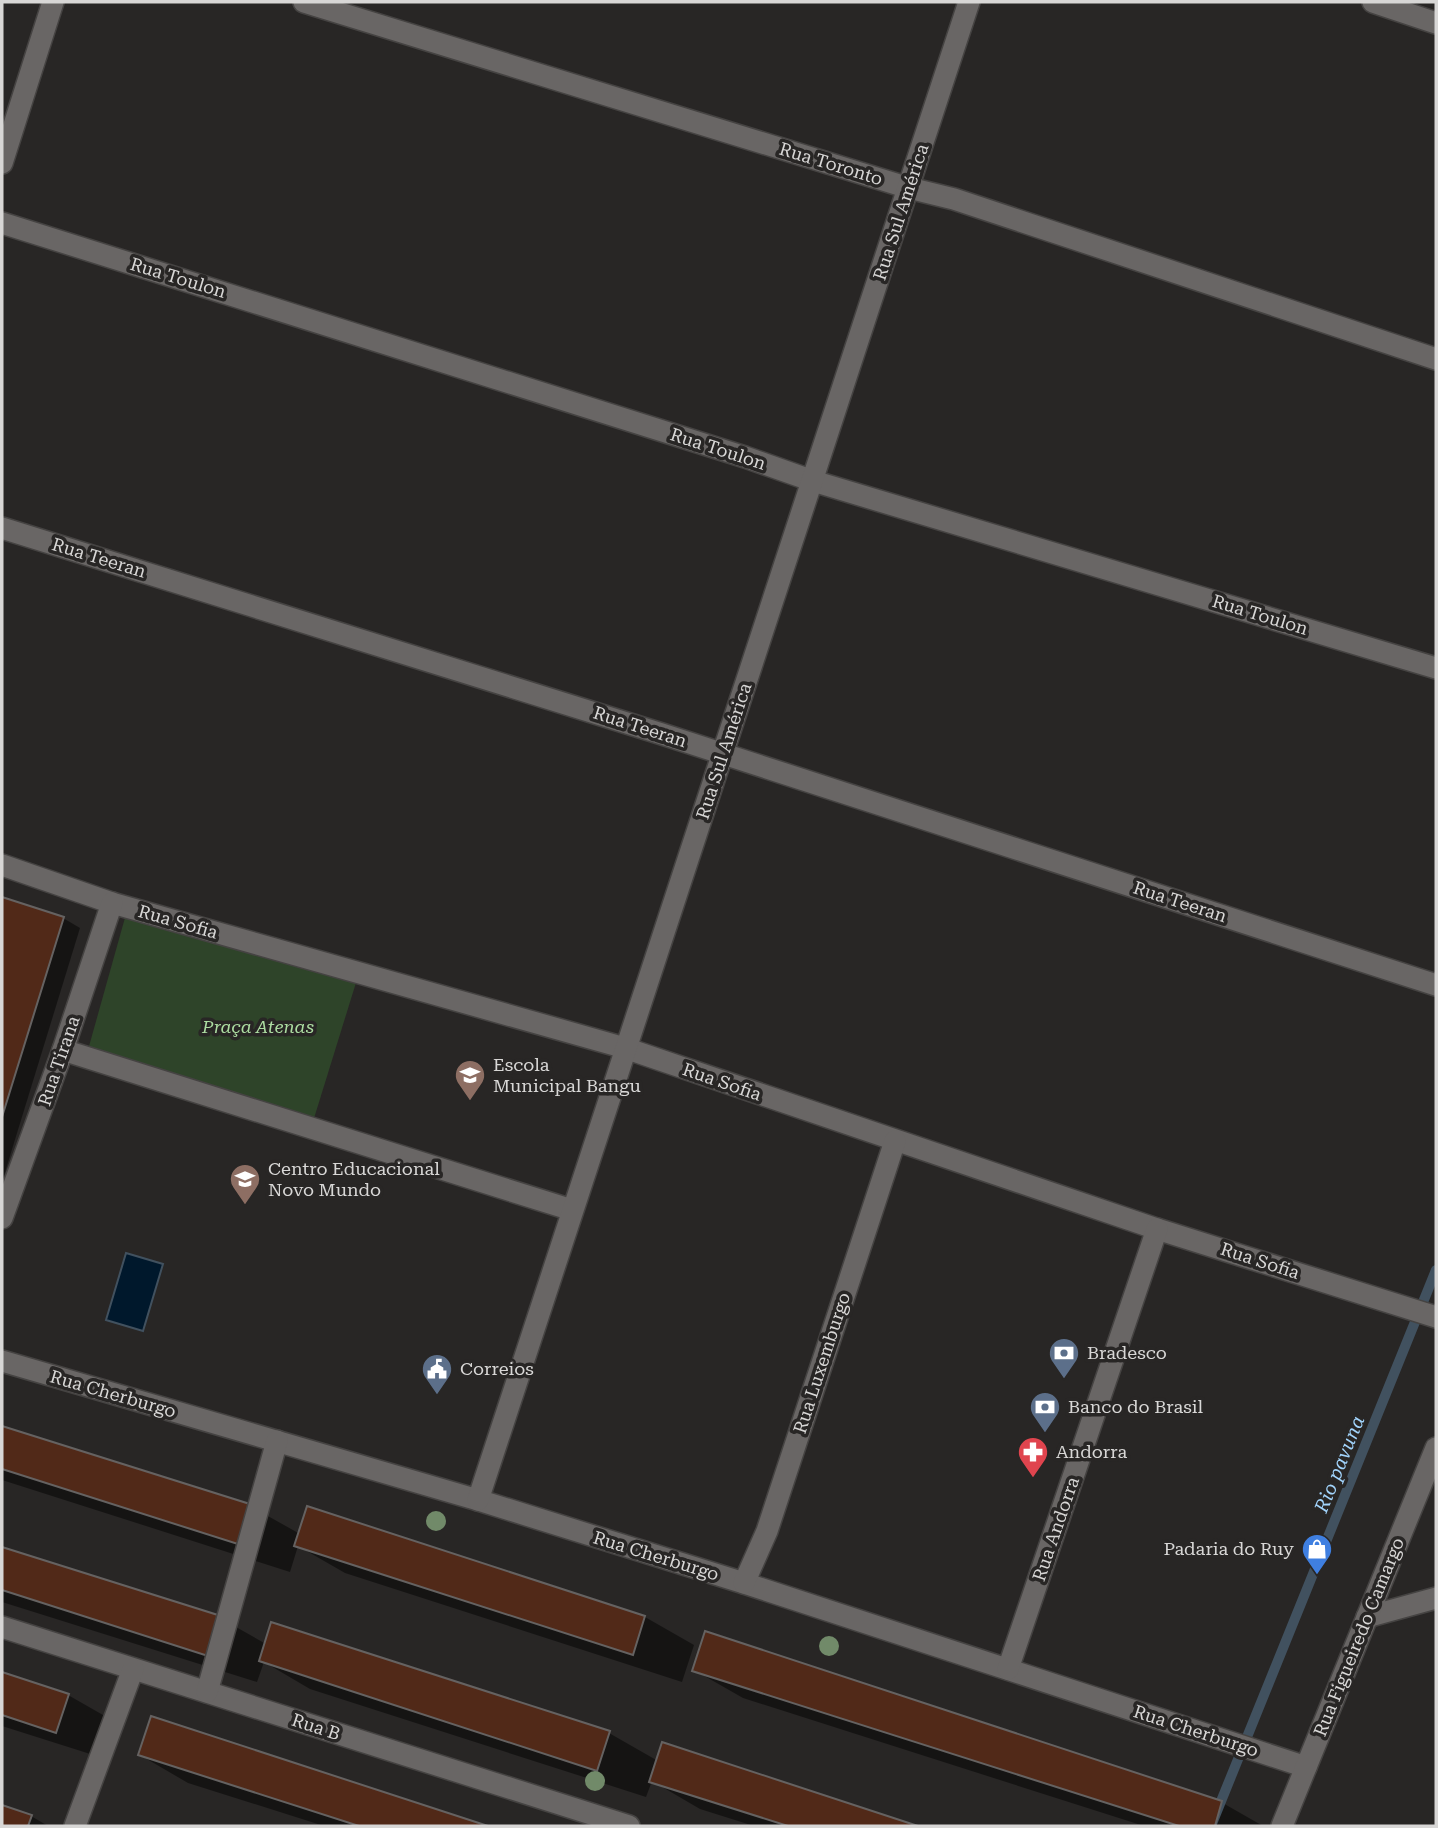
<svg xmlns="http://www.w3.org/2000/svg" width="1438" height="1828" viewBox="0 0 1438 1828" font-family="'Roboto Serif',serif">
<rect width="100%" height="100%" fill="#282625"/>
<path fill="#2e4429" d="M128,907l231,66 -48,155 -225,-71z"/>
<path fill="#00182c" stroke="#41515f" stroke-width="2" d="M126,1253l37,11 -20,67 -37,-11z"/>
<g fill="#0007">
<path d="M2,899l61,19 17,10 -78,254z"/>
<path d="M2,1428l250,79 48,27 8,-25 337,108 49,28 -12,37 -337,-109 -47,-27 -8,26 -288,-92z"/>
<path d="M2,1549l218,69 46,26 343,89 49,28 5,-16 250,81h-159l-54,-17 -48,-28 -6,16 -336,-108 -46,-27 -7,20 -255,-80z"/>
<path d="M694,1670l527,132 42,24h-119l-401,-128z"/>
<path d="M2,1674l66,21 49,28 -11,36 -104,-33z"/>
<path d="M152,1718l330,108h-158l-136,-43 -48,-28z"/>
<path d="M2,1807l29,9 17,10h-46z"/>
</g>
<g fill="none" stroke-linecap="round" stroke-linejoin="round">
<path stroke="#41515f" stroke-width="10" d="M1211,1826l225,-556"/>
</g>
<g fill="#512918" stroke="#656261" stroke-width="2">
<path d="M2,897l62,20 -62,200z"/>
<path d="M2,1426l251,79 -12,40 -239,-76z"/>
<path d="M307,1506l338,110 -12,39 -339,-109z"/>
<path d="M2,1547l219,69 -13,40 -206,-66z"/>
<path d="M271,1622l339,109 -13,40 -338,-110z"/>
<path d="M705,1631l517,170 -7,25h-36l-487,-155z"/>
<path d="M2,1672l67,22 -13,39 -54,-18z"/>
<path d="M151,1716l337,110h-129l-221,-71z"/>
<path d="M662,1742l256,84h-130l-139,-44z"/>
<path d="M2,1805l30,10 -4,11h-26z"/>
</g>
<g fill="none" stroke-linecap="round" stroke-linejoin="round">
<g stroke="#454342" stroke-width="24">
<g id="street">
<path d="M304,2l605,186 45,11 482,160"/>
<path d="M1373,2l63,21"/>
<path d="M2,223l743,234 68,24 623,187"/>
<path d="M2,528l660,206 774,251"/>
<path d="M2,865l110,38 513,145 532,181 279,88"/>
<path d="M63,1050l509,160"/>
<path d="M2,1218l61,-168 49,-147"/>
<path d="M2,1361l476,139 266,83 562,184"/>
<path d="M744,1583l23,-52 128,-390"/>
<path d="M1367,1617l69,-19"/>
<path d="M2,1627l627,199"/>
<path d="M1008,1669l149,-440"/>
<path d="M207,1692l70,-251"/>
<path d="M75,1826l58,-157"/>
</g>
</g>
<g stroke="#454342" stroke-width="24">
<g id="secondary">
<path d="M2,163l51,-161"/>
<path d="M478,1500l491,-1498"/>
<path d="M1282,1826l154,-378"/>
</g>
</g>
<use href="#street" stroke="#696665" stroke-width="21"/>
<use href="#secondary" stroke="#696665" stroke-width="21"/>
</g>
<g fill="#718a69">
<circle cx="436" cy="1521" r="10"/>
<circle cx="829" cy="1646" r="10"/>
<circle cx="595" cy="1781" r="10"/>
</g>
<defs>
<g id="school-pin" transform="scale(1.575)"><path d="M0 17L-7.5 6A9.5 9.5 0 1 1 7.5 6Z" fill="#8d6e63" stroke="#282625"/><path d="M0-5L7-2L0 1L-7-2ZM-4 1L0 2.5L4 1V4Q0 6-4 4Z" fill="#fff"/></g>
<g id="bank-pin" transform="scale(1.575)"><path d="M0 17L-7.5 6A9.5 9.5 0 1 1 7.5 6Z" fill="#5c6f8a" stroke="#282625"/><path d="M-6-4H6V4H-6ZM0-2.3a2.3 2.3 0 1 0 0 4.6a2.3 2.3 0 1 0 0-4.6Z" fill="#fff"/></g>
<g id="civic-pin" transform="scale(1.575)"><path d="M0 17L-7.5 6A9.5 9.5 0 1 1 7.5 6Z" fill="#5c6f8a" stroke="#282625"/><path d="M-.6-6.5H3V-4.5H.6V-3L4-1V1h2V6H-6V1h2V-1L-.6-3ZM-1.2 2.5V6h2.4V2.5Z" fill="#fff"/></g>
<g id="pharmacy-pin" transform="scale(1.575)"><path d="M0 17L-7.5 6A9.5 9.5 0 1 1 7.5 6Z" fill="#e0444e" stroke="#282625"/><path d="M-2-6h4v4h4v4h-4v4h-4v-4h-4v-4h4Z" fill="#fff"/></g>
<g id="shop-pin" transform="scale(1.575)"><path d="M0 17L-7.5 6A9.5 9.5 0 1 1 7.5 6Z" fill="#3f7fe0" stroke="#282625"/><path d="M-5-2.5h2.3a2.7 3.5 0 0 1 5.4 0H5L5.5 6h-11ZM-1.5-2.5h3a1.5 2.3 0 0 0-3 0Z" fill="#fff"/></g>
</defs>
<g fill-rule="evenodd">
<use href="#school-pin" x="470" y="1075"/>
<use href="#school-pin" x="245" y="1179"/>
<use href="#bank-pin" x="1064" y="1353"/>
<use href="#civic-pin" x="437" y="1369"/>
<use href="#bank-pin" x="1045" y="1407"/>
<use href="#pharmacy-pin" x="1033" y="1452"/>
<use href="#shop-pin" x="1317" y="1549"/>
</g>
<g text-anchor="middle" stroke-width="7" stroke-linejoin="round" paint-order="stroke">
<g font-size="18" fill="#d8d7d6" stroke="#282625">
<text transform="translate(831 164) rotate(17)" y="6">Rua Toronto</text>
<text transform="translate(901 212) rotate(-72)" y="6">Rua Sul América</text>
<text transform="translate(178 278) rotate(17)" y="6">Rua Toulon</text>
<text transform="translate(718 449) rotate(18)" y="6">Rua Toulon</text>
<text transform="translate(99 558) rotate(17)" y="6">Rua Teeran</text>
<text transform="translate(1260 615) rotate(17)" y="6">Rua Toulon</text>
<text transform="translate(640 727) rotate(18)" y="6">Rua Teeran</text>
<text transform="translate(724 751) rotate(-72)" y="6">Rua Sul América</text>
<text transform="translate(1180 902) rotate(18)" y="6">Rua Teeran</text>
<text transform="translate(178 922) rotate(16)" y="6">Rua Sofia</text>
<text transform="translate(59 1061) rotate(-71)" y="6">Rua Tirana</text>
<text transform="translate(722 1082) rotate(19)" y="6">Rua Sofia</text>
<text transform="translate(1260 1261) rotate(18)" y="6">Rua Sofia</text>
<text transform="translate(822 1363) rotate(-72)" y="6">Rua Luxemburgo</text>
<text transform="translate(113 1394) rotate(16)" y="6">Rua Cherburgo</text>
<text transform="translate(1056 1529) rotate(-71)" y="6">Rua Andorra</text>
<text transform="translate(656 1556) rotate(17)" y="6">Rua Cherburgo</text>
<text transform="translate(1359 1637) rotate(-68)" y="6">Rua Figueiredo Camargo</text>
<text transform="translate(316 1727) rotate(18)" y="6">Rua B</text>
<text transform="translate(1196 1731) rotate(18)" y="6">Rua Cherburgo</text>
</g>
<g font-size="18" font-style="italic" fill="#acdca1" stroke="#282625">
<text x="258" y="1033">Praça Atenas</text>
</g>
<g font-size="18" fill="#d8d7d6" stroke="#282625" text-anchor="start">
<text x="493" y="1071">Escola<tspan x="493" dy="21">Municipal Bangu</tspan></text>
<text x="268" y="1175">Centro Educacional<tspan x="268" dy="21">Novo Mundo</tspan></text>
<text x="1087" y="1359">Bradesco</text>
<text x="460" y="1375">Correios</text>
<text x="1068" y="1413">Banco do Brasil</text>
<text x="1056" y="1458">Andorra</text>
<text x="1294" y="1555" text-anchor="end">Padaria do Ruy</text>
</g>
<g font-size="19" font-style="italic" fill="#a2d4fc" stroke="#282625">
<text transform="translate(1339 1464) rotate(-68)" y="7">Rio pavuna</text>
</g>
</g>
<rect width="1438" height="1828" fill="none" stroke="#d8d7d6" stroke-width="7"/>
</svg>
